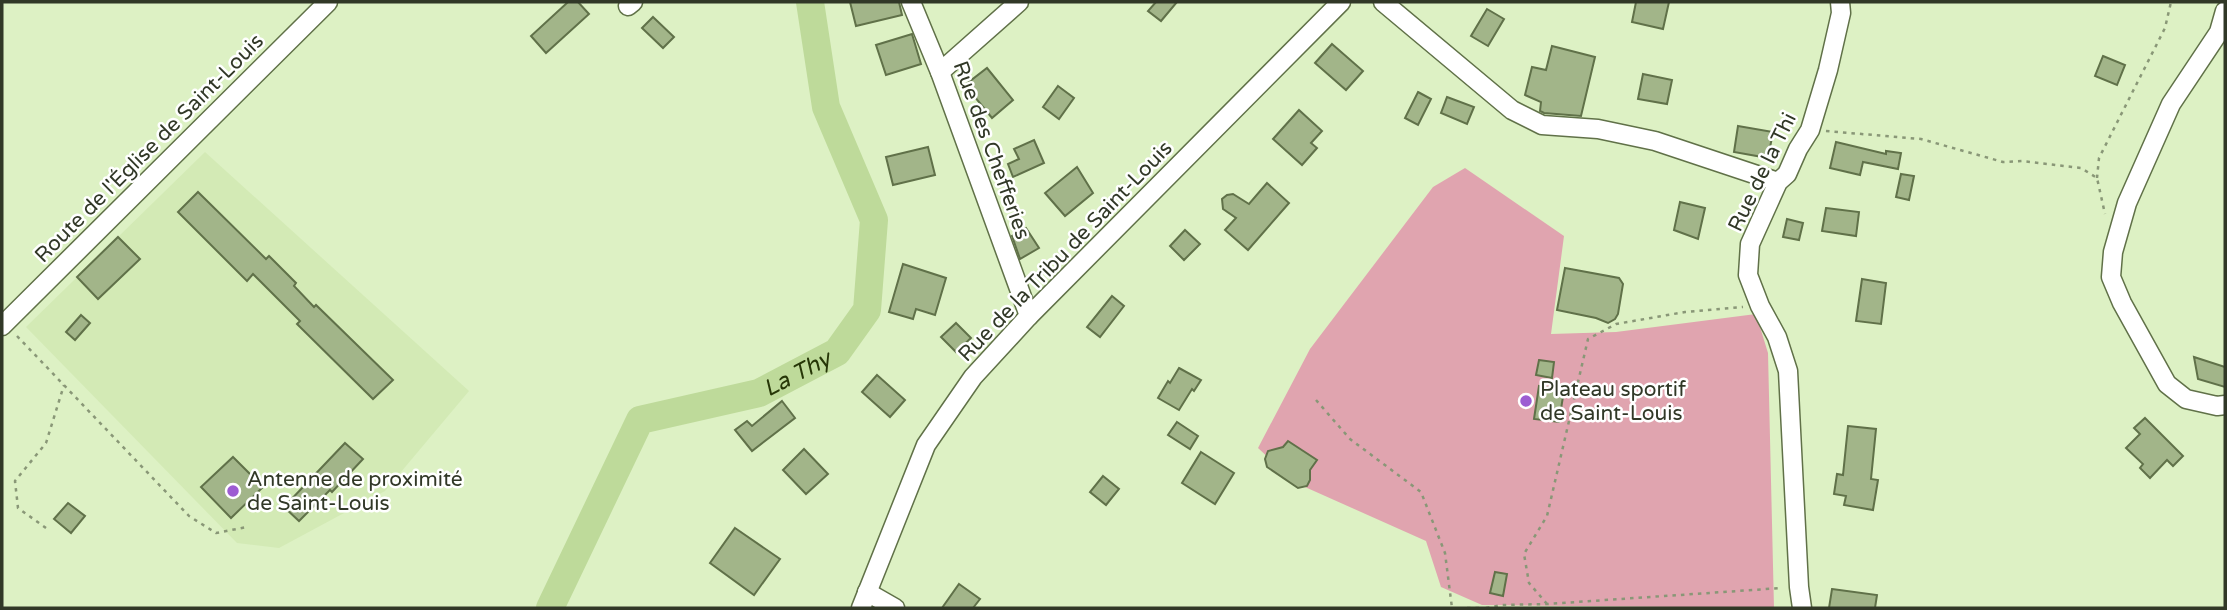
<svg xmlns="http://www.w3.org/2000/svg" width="2227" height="610" viewBox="0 0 2227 610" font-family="'Varela Round',sans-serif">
<rect width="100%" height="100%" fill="#ddf1c4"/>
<path fill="#d3eab5" d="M205,152l264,239 -84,100 -106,57 -42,-5 -211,-216z"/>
<path fill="#e0a4af" d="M1465,168l99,68 -13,98 65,-2 140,-18 12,39 6,255 -292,-3 -41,-18 -15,-46 -130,-58 -38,-35 52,-99 123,-162z"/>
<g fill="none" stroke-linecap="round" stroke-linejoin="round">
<path stroke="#beda9a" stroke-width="28" id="s1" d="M550,608l90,-188 119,-27 78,-41 30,-42 7,-90 -48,-113 -16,-105"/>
</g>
<g fill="#a2b589" stroke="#607149" stroke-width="2">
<path d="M568,2h10l11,12 -43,39 -15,-17z"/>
<path d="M850,2h49l3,13 -46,11z"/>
<path d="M1156,2h21l-16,19 -13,-10z"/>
<path d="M1636,2h33l-6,27 -31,-7z"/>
<path d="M1487,9l17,10 -16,27 -17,-10z"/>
<path d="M653,17l21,20 -11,11 -21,-20z"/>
<path d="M912,34l9,30 -35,11 -10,-30z"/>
<path d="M1332,44l31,27 -17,19 -31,-27z"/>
<path d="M1552,46l43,11 -14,59 -37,-3 -4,-2 1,-9 -16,-7 7,-28 14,3z"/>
<path d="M2103,56l22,9 -8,20 -22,-9z"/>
<path d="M987,68l26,32 -21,18 -27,-33z"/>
<path d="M1643,74l29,6 -5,24 -29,-5z"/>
<path d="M1058,86l16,12 -15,21 -16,-12z"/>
<path d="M1418,92l13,7 -13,26 -13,-7z"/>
<path d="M1447,97l27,10 -7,17 -26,-11z"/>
<path d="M1299,110l23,21 -11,12 6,5 -15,17 -29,-26z"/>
<path d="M1738,126l35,6 -5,26 -34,-6z"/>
<path d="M1034,140l10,23 -31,14 -5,-13 11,-5 -5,-10z"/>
<path d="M1836,142l50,12v-3l15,2 -3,16 -35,-7 -3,13 -30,-7z"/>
<path d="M928,147l7,28 -42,10 -7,-28z"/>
<path d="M1077,167l16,26 -28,23 -20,-23z"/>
<path d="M1901,174l13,2 -5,24 -13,-3z"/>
<path d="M1267,183l22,20 -41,47 -23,-20 11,-12 -13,-9 -1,-10 5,-4 6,-1 16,10z"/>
<path d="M198,192l68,67 3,-3 27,27 -2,3 20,21 2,-2 77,75 -20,19 -76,-75 3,-3 -47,-47 -6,7 -69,-69z"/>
<path d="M1680,202l25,6 -7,31 -24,-9z"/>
<path d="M1826,208l33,4 -3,24 -34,-5z"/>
<path d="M1787,219l16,4 -4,17 -16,-3z"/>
<path d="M1026,228l13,20 -19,11 -8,-23z"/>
<path d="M1185,230l15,14 -16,16 -14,-14z"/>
<path d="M118,237l22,22 -42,40 -21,-22z"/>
<path d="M903,264l43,14 -11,37 -19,-6 -3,10 -24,-7z"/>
<path d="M1565,268l54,10 4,6 -5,30 -3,5 -7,4 -12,-5 -39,-8z"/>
<path d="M1862,279l24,4 -5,41 -25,-3z"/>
<path d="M1112,296l12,10 -24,31 -13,-10z"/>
<path d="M81,315l9,8 -15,17 -9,-8z"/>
<path d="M956,323l15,15 -15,14 -15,-15z"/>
<path d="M2194,357l31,10v20l-27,-8z"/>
<path d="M1539,360l15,2 -2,16 -16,-3z"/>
<path d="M1179,368l22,12 -7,11 -2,-2 -13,21 -21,-12 10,-17 2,2z"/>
<path d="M877,375l28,25 -15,17 -28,-25z"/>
<path d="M1539,386l25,4 -5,32 -25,-3z"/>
<path d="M782,401l13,17 -43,33 -17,-21 12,-9 5,5z"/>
<path d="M2145,418l38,38 -10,10 -6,-6 -17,18 -10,-10 3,-4 -17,-16 14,-14 -6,-6z"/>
<path d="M1177,422l21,14 -8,13 -22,-14z"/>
<path d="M1848,426l28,3 -5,50 7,1 -5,30 -29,-5 2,-9 -12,-2 3,-20 6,1z"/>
<path d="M1288,441l29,19 -7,10v10l-3,6 -9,2 -31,-21 -2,-8 3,-8 15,-4z"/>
<path d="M345,443l18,16 -31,33 -2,-2 -31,31 -15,-14z"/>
<path d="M804,449l24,25 -22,20 -23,-24z"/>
<path d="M1201,452l33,21 -19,31 -33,-21z"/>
<path d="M233,457l30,30 -32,31 -30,-31z"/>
<path d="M1103,476l16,13 -13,16 -16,-13z"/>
<path d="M68,503l17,13 -14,17 -17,-14z"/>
<path d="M735,528l45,31 -26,36 -44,-32z"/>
<path d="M1495,572l12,2 -4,22 -13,-3z"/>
<path d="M959,584l21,15 -7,9h-31z"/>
<path d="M1832,589l45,6 -2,13h-46z"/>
</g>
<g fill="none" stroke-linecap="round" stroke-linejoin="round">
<g stroke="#607148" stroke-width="21">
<g id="minor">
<path d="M911,2l29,70 89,244"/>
<path d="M1383,2l129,108 30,15 56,4 57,12 123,41"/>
<path d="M628,6l5,-4"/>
<path d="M2225,11l-6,21 -48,72 -44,99 -14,49 -2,25 11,26 45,81 19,15 31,7 8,-1"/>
<path d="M940,72l79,-70"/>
<path d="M2,326l326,-324"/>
<path d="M867,592l28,16"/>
<path d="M861,608l65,-163 47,-68 56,-61 312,-314"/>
<path d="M1802,608l-3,-21 -11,-216 -11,-34 -17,-31 -12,-31 2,-31 28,-62 9,-8 11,-25 12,-19 18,-60 13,-57 -1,-11"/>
</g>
</g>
<g stroke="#899777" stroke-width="2.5" stroke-dasharray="3.5 5" stroke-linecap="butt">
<path d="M1826,131l95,8 82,23 19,-1 59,7 16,10 8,36"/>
<path d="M2097,178l2,-20 66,-130 6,-26"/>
<path d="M17,336l172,180 27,17 31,-6"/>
<path d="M1316,400l34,39 71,53 24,61 7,55"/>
<path d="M46,528l-28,-20 -3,-27 31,-38 18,-58"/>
<path d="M1547,604l-18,-21 -5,-29 23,-38 41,-177 28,-15 69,-12 58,-5"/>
<path d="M1467,608h17"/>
<path d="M1486,608l16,-3 45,-1 235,-16"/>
</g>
<use href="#minor" stroke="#fff" stroke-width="18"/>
</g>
<g fill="#9d5cd2" stroke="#fff" stroke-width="2.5">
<circle cx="1526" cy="401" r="7"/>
<circle cx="233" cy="491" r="7"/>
</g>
<g text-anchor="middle" stroke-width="5" stroke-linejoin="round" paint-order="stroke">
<g font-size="21" fill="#313827" stroke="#fff">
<text transform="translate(149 148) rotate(-45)" y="7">Route de l'Église de Saint-Louis</text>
<text transform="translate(992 150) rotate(70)" y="7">Rue des Chefferies</text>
<text transform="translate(1762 172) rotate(-64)" y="7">Rue de la Thi</text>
<text transform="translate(1065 251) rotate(-46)" y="7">Rue de la Tribu de Saint-Louis</text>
</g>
<g font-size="21" fill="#313827" stroke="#fff" text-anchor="start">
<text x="1540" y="396">Plateau sportif<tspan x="1540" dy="24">de Saint-Louis</tspan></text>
<text x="247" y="486">Antenne de proximité<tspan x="247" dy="24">de Saint-Louis</tspan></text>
</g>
<g font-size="23" font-style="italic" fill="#263607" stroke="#fff">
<text dy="8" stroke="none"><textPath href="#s1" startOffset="373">La Thy</textPath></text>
</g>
</g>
<rect width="2227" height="610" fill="none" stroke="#313827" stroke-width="7"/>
</svg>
